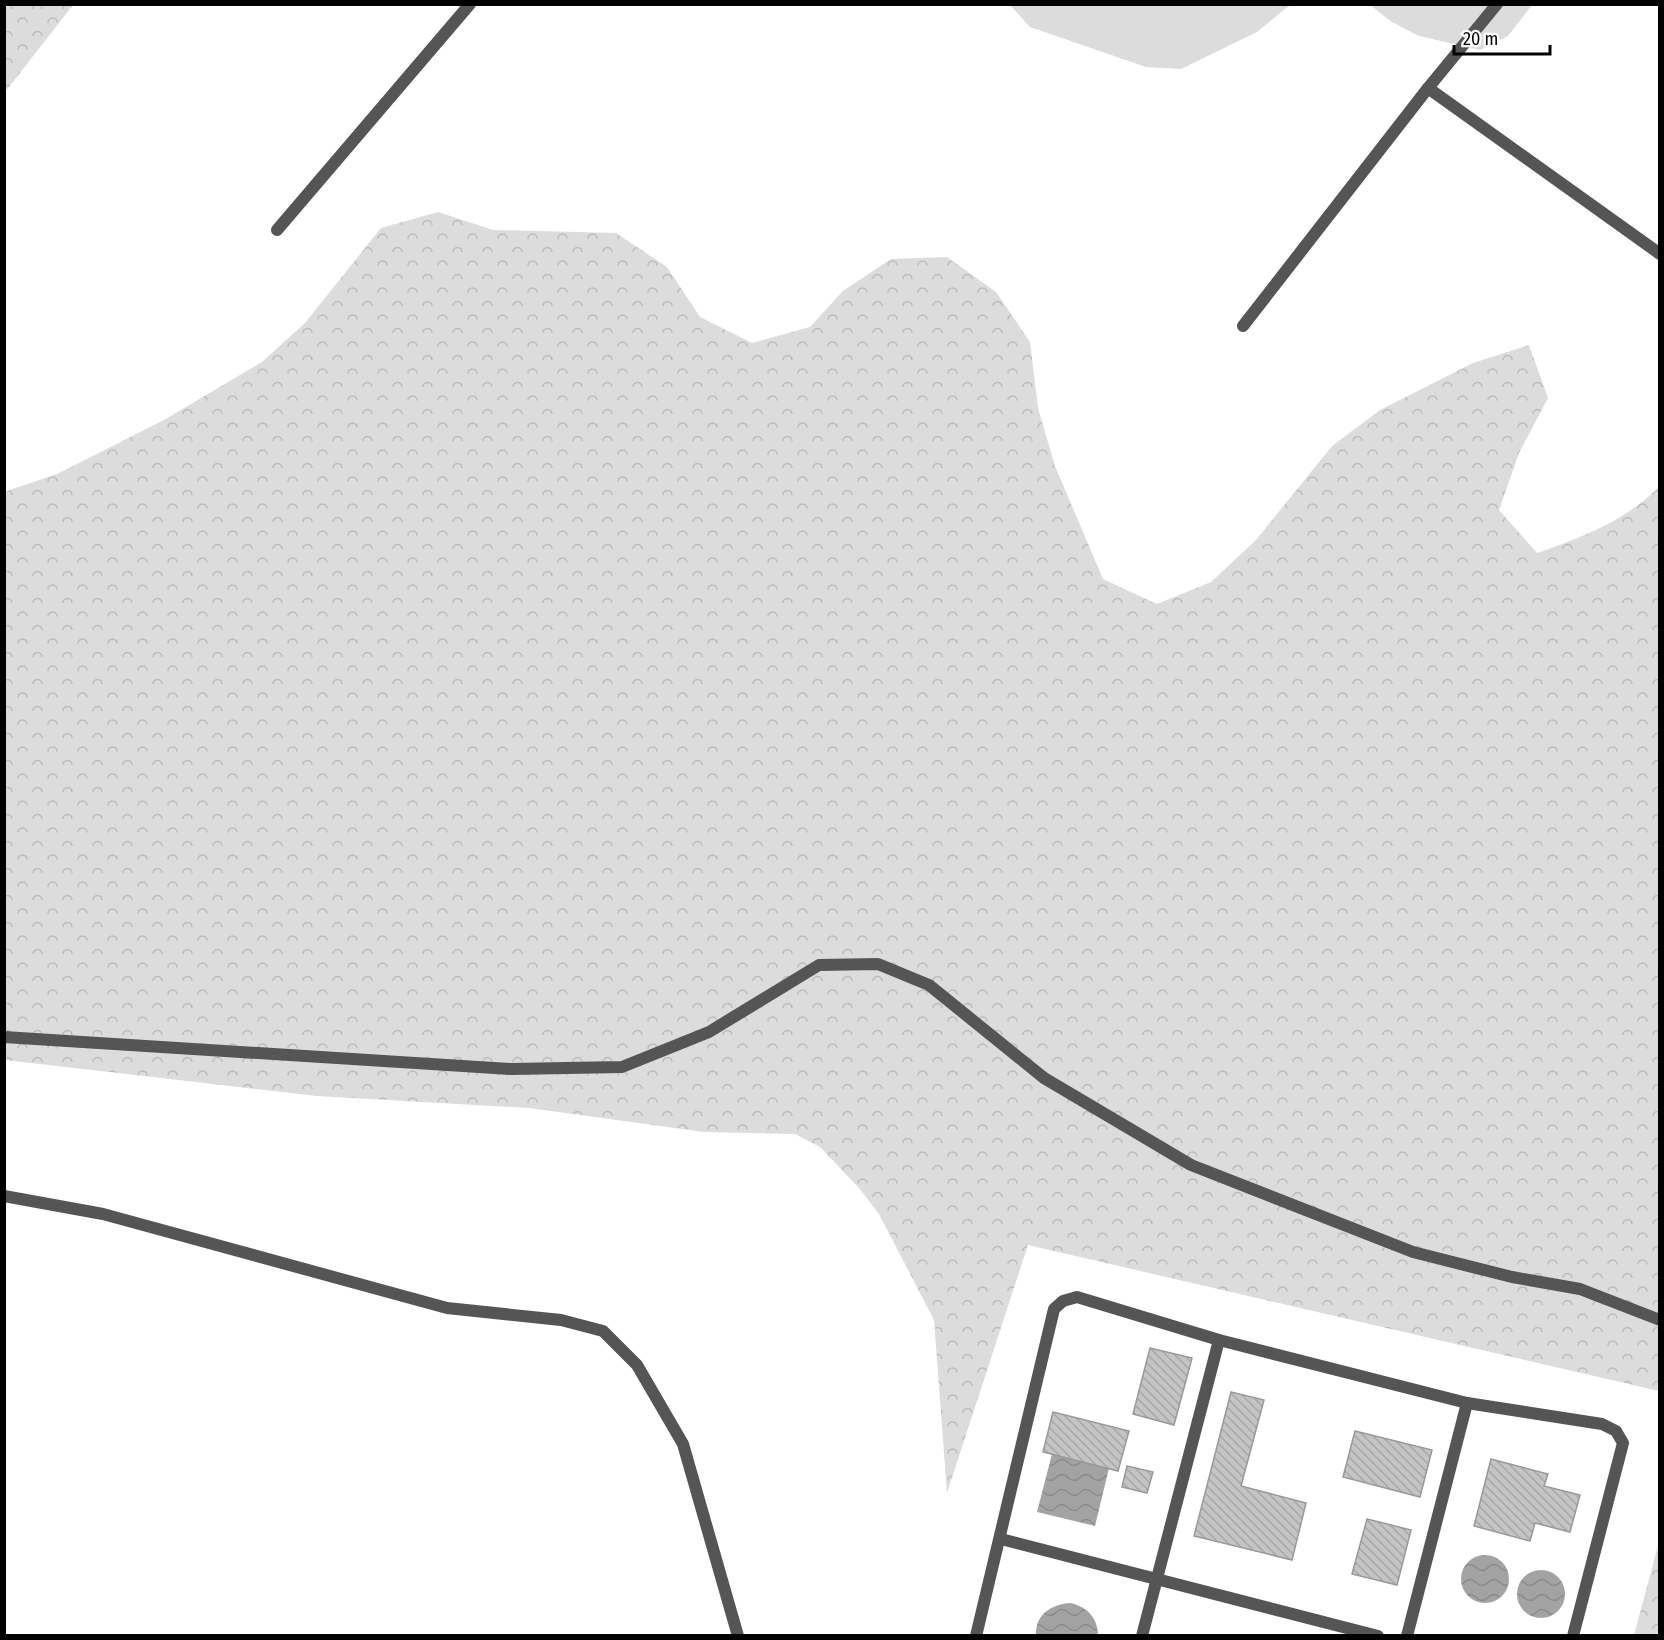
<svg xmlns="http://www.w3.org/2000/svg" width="1664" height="1640" viewBox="0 0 1664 1640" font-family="'Fira Sans Condensed',sans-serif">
<defs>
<pattern id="forest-crowns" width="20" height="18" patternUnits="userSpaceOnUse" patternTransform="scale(1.5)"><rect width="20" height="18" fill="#dcdcdc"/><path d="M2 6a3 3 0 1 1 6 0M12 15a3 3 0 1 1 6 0" fill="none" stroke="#bbb"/></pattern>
<pattern id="water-waves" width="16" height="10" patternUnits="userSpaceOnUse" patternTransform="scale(1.5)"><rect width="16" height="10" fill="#a3a3a3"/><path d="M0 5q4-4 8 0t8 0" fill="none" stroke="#8b8b8b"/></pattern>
<pattern id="building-back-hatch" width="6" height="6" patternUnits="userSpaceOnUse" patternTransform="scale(1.5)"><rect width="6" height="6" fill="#c4c4c4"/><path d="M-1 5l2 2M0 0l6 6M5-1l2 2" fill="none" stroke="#a7a7a7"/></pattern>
</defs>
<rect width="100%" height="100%" fill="#fff"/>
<g fill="#dcdcdc">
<path d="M1010,5v-1l280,1 -33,27 -76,37 -35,-2 -116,-40z"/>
<path d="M1370,5h162l-24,31 -28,14 -61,-14 -27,-14z"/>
</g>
<g fill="url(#forest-crowns)">
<path d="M5,4l68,1 -68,87 -1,-87z"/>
<path d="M438,212l55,18 123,3 51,34 33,50 52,26 58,-16 33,-36 48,-32 56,-2 49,35 34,50 8,66 17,58 48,113 54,25 54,-22 45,-42 76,-94 48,-36 93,-47 56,-18 19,53 -29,55 -20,57 38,43c46,-16 88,-32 122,-66v904l-631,-146 -81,248 -13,-173 -55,-106 -20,-26 -39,-41 -25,-13 -91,-2 -175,-24 -212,-12 -312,-36 -1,-568 53,-18 107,-54 98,-58 43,-39 76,-95z"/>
<path d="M1659,1542v93h-25z"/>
</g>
<g fill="url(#water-waves)">
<path d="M1052,1454l57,14 -14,58 -58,-14z"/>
<circle cx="1485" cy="1579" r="24"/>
<circle cx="1541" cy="1594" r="24"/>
<path d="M1071,1603c17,5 26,14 27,32h-62c-1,-21 16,-31 35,-32z"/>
</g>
<g fill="url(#building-back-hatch)" stroke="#999" stroke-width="1.5">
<path d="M1150,1348l42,10 -18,67 -41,-11z"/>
<path d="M1231,1392l33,8 -23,86 65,17 -14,57 -98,-24z"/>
<path d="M1053,1412l76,19 -11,40 -75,-19z"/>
<path d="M1355,1431l77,19 -12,47 -77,-20z"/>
<path d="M1491,1459l57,15 -4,12 36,9 -10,37 -35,-9 -5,18 -56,-15z"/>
<path d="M1127,1466l26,6 -6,21 -25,-6z"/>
<path d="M1367,1519l44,11 -14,55 -45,-11z"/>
</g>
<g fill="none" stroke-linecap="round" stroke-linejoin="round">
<g stroke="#555" stroke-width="12">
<path d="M1001,1539l377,97"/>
<path d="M976,1636l78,-327 9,-8 14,-4 142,43 248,63 135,21 14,7 7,12 -50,193"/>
<path d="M1142,1636l77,-296"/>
<path d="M1407,1636l60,-233"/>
</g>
<g stroke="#555" stroke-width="12">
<path d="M1428,88l69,-84"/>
<path d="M277,230l193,-226"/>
<path d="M1243,326l185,-238 232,166"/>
<path d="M4,1037l507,32 111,-2 87,-35 110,-67 59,-1 51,21 115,93 147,87 222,87 99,25 68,12 80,31"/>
<path d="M4,1196l99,18 344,94 114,12 42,11 34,34 46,79 55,192"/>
</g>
</g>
<rect width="1664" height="1640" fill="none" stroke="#000000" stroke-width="12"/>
<path d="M1454 45v9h96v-9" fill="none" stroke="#000000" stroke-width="3"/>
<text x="1463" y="45" font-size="18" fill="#000000" stroke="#ffffff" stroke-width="4.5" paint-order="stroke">20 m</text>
</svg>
